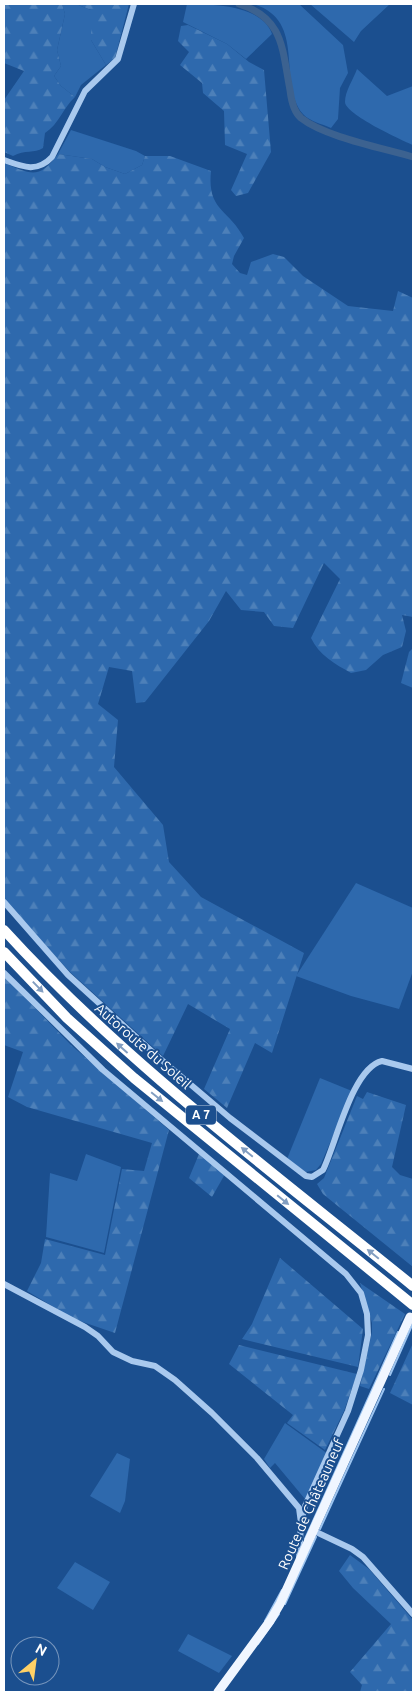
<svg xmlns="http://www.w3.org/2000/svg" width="417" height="1696" viewBox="0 0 417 1696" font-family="Ubuntu,sans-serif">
<defs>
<pattern id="forest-firs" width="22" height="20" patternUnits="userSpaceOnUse" patternTransform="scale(1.25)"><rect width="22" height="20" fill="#2e69ad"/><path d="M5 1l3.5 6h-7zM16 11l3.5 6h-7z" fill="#4d80b9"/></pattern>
</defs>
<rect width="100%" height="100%" fill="#1b4f8f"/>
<g fill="#2e69ad">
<path d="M62,4h14l15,6v30l15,25 -25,20 -6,12 -14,-11 -7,-10 7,-10 -4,-16 8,-36z"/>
<path d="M187,4c25,0 75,1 85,30l-26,25 -19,-15 -44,-22z"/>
<path d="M253,4h46l44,41 5,28 -8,15 -2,31 -7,9c-9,-4 -22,-7 -28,-14 -27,-32 5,-94 -50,-110z"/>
<path d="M310,4h80l-29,27 -7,11z"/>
<path d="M357,69l30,27 26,-10v59c-12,-5 -68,-31 -68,-43 0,-11 8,-22 12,-33z"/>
<path d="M71,130l65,21 9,5 -3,9 -17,9 -20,-7 -13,-8 -34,-5z"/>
<path d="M356,883l57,25v63l-14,38 -48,-13 -55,-20z"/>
<path d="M320,1078l32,13 -31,73 -5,6 -10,2 -19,-13z"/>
<path d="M86,1154l35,13 -17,86 -58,-16 4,-64 27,8z"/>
<path d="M285,1423l43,31 -23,45 -30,-36 -5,5 -6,-9z"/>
<path d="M117,1453l13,6 -5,42 -5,12 -30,-17z"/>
<path d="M75,1562l35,20 -17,28 -36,-22z"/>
<path d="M188,1634l44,22 -13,17 -41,-22z"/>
</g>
<g fill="url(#forest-firs)">
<path d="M4,4h58l3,10 -8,36 4,16 -7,10 7,10 14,11c-12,11 -16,27 -30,36l-2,15c-9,6 -18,1 -30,8l-9,-4v-52l20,-29 -20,-8z"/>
<path d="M76,4h53l-14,54 -9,7 -15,-25v-30z"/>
<path d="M188,25l39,19 22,18 15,8 7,82 -23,41 -12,3 -5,-6 16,-36 -22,-9 -1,-34 -21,-18 -1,-10 -22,-18 9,-13 -11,-11 3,-15z"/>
<path d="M58,154l34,5 13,8 20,7 17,-9 3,-9h25l41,15c-4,40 17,37 33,67l-10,18 -2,8 8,9 7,2 4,-13 22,-8 11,3 19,19 45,30 45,5 5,-20 15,7v319l-11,-2 4,16 -4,16 -19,8 -17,15 -15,3c-16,-9 -32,-18 -40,-35l29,-59 -16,-16 -31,65 -19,-2 -10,-14 -23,-2 -15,-19 -17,30 -64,81 -9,1 -4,-32 -23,-4 -11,37 20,16 -4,47 49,58 6,37 32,35 103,56 -32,100 -17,-10 -28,65 -23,-19 26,-60 -42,-25 -25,52 -93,-84 -66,-72v-737c27,11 35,17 54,-9z"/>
<path d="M413,648v40l-12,-5 8,-31z"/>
<path d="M4,976l67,69 98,85 -54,203 -41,-14 -47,-28 14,-28 4,-24 60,16 17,-86 22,2 8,-28 -125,-36 -19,-10 15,-45 -19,-7z"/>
<path d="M367,1092l39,13 -14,62 8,8 13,4v88l-90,-73 -6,-10 7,-6 33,-82 6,3z"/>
<path d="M199,1154l26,20 -13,23 -23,-19z"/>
<path d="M280,1258l83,71 -5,38 -116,-28 10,-15z"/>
<path d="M360,1283l45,31 -36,75 -9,-3 12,-54v-9z"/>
<path d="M413,1343v62l-23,-12z"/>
<path d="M239,1345l118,29 -13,37 -19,39 -38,-27 6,-8 -64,-51z"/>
<path d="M350,1555l19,14 44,51v72h-53l2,-7 -12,-13 41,-48 -38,-36 -14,-17z"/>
</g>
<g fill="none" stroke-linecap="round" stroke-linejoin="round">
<g stroke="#9cc4f0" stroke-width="2">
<path d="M390,1375l23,-52"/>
<path d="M320,1529l64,-140"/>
<path d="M305,1539l93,-207"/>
<path d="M285,1604l31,-67"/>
<path d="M265,1621l17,-31"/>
<path d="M258,1644l21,-30"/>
</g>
<path stroke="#3c6290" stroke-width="7" d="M239,4c45,14 43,45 51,86 1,9 4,22 11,28 24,19 82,30 112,39"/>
<g stroke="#a9c9ee" stroke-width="6">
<path d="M4,160c19,7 33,13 48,-3l33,-66 33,-32 16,-55"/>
<path d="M4,902l64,73 89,81 73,62 76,58 6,1 11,-7c13,-26 29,-102 59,-109l31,8"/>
<path d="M4,973l99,97 243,204 15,19 6,21 1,21 -7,35 -13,41 -43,95 -4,17"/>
<path d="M4,1284l81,43 13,9 15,16 19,9 23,5 20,14 37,33 45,45 42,50 2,15 -2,36"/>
<path d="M314,1531l38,18 11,8 50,57"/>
</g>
<path stroke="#f0f6ff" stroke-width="9" d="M218,1692l52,-71 10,-17 130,-287"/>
<g stroke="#fff" stroke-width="10">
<path d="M4,930c122,134 269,242 409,356"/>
<path d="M4,952l63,66 67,60 279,227"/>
</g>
</g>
<defs><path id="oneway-solid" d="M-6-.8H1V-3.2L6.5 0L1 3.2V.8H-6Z" transform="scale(1.25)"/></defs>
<g fill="#829ec1">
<use href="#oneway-solid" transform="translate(38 987) rotate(46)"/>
<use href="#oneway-solid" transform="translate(122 1048) rotate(-138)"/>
<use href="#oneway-solid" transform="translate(157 1097) rotate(39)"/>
<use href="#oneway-solid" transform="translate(247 1152) rotate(-141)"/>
<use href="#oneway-solid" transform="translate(283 1200) rotate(39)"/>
<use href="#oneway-solid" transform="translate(373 1254) rotate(-141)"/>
</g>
<g text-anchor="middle" stroke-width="4" stroke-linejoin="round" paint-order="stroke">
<rect fill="#1b4f8f" stroke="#bbcadd" stroke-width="1" x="186" y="1105.5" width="30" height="19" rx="4"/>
<g font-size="12" font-weight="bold" fill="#fff">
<text x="201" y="1119">A 7</text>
</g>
<g font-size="14" fill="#fff" stroke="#1b4f8f">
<text transform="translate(143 1046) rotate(41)" y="5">Autoroute du Soleil</text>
<text transform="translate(311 1504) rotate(-66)" y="5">Route de Châteauneuf</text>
</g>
</g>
<rect width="417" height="1696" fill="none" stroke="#ffffff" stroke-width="10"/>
<g transform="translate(35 1661) rotate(29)"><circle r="24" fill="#1b4f8f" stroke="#7695bc"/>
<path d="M0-4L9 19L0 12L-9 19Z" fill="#ffd166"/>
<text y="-8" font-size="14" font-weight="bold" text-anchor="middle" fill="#ffffff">N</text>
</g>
</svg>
